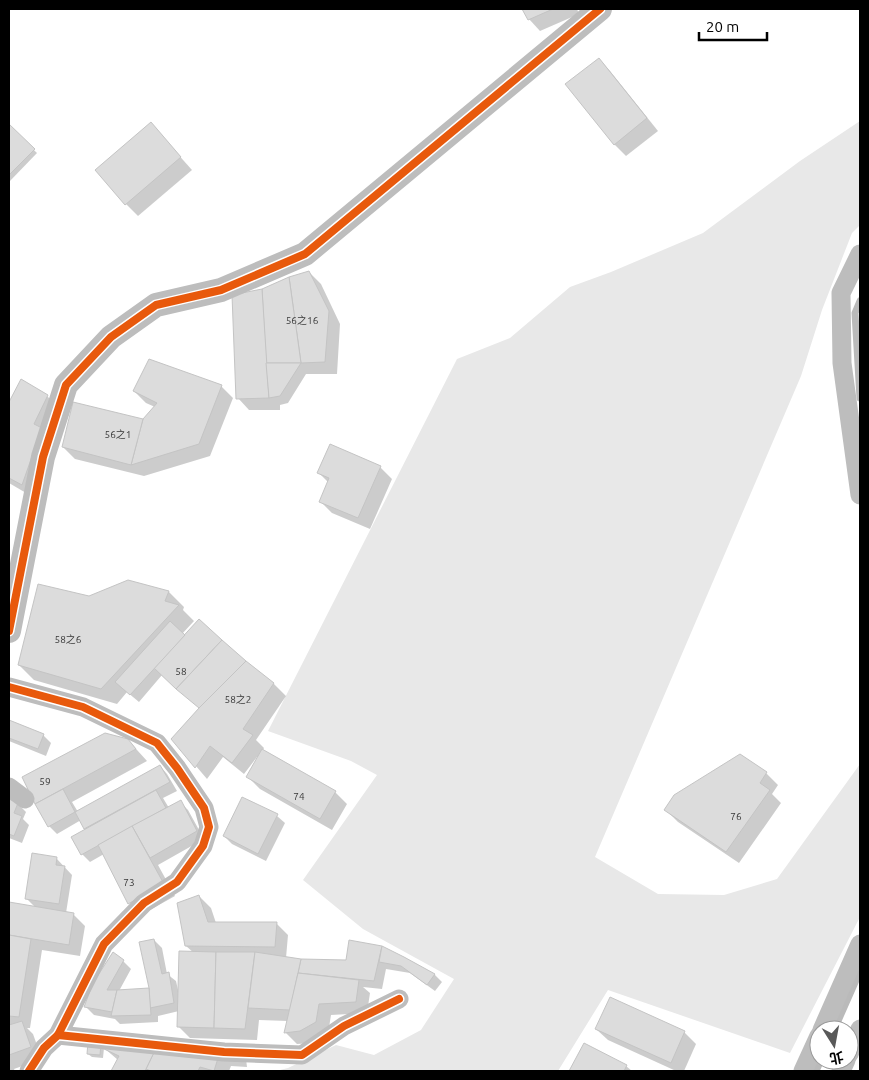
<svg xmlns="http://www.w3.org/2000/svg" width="869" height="1080" viewBox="0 0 869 1080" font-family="Ubuntu,'Noto Sans TC',sans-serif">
<rect width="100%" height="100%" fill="#fff"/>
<path fill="#e8e8e8" d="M860,121v104l-8,8 -30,77 -21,66 -206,481 63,37 66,1 53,-16 83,-115v153l-70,136 -182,-63 -50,81h-282l12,-3 48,-23 38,10 47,-25 33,-51 -91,-50 -60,-49 74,-105 -26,-14 -83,-30 189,-372 53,-21 60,-51 41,-15 92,-39 97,-72z"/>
<g fill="#0003">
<path d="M524,9h53l2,5 -39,17 -11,-12z"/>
<path d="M599,59l11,12 48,60 -32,25 -12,-12z"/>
<path d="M151,124l41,46 -54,46 -12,-12z"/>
<path d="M9,126l28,27 -28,29z"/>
<path d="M309,272l12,12 19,40 -3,50h-31l-18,29 -8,2v5h-31l-11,-12 24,-108z"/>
<path d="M21,381l26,15 16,16 -25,88 -29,-17v-78z"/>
<path d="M221,386l12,12 -23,58 -66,20 -69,-17 -12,-12 80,-27 12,-13 -9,-4 -12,-12z"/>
<path d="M380,467l12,12 -22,50 -38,-16 -12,-12 9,-18 -10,-10z"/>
<path d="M169,592l15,15 -1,3 11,11 -12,13 64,28 28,22 12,12 -30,44 8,8 -1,2 72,42 12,12 -15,26 -72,-41 -12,-12 11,-19 -2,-1 -13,17 -21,-17 -16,22 -34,-40 27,-31 -38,-33 -23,27 -12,-10 -10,12 -83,-24 -15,-15 70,-68z"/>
<path d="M9,721l34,14 8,8 -5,13 -37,-15z"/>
<path d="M128,740l19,21 -75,41 6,10 82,-46 7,8 10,17 -14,7 6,10 11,-6 8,8 16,29 -46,26 17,31 -34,19 -11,-12 -26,-49 -14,8 -8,-8 4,-24 -5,-10 -24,14 -8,-8 -26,-48z"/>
<path d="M766,773l12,12 -6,9 9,9 -42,60 -61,-41 -12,-12z"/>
<path d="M9,801l9,3 8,8 -3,7 6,6 -7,18 -13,-5z"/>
<path d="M277,816l8,7 -19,38 -34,-17 -8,-8z"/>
<path d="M56,858l16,17 -6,38 7,1 12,12 -5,30 -38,-6 -12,78h-3l6,6 9,25 -28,10 1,2h-6v-44l2,-1 -2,-1v-121l27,4 -9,-9z"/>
<path d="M199,896l12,12 5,15h60l12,12 -2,23 15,2 46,1 3,-19 32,5 53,28 7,7 -7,9 -25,-18 -24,-4 -4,20 -19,-2 7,6 -3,20 -36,2 -3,19 -16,9 -15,1 -12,-12 3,-11 -29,-1 -2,20 -67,-2 -12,-12 1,-15 -21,5v6l-38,2 -5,-5 -21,-4 -8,-8 37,-46 8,8 -12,22 32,-2 3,-49 8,8 5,26 9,7 2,9h1l15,-37 -8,-7z"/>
<path d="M596,1029l88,3 12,12 -12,27h-8l-68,-31z"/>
<path d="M89,1045l157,14 1,8 -16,-1 -2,5h-116l5,-11 -14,-12 -1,10 -11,-1 -4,-3z"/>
<path d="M584,1045l42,21 6,5h-61z"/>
</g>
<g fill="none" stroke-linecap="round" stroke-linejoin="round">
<g stroke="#bababa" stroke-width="7">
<path d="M860,301l-5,12 5,85"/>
<path d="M834,1030l26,-59"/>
<path d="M816,1071l5,-11"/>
</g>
</g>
<g fill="#dcdcdc" stroke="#c4c4c4">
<path d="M522,9h31l-25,11z"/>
<path d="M599,58l48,60 -33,27 -49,-61z"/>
<path d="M151,122l30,35 -56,48 -30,-35z"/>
<path d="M9,124l26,25 -26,26z"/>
<path d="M309,271l20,40 -4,51 -24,1 -12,-86z"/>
<path d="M289,277l12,86h-35l-4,-74z"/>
<path d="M262,289l7,109 -33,1 -4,-104z"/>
<path d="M149,359l73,26 -23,59 -68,21 12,-46 14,-16 -24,-12z"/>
<path d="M266,363h35l-21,33 -11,2z"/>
<path d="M21,379l27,16 -14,29 8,4 -20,57 -13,-7v-76z"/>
<path d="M73,402l70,17 -12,46 -69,-18z"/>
<path d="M330,444l51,22 -23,52 -39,-16 10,-24 -12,-5z"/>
<path d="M128,580l41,11 -4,10 14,4 -78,84 -83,-24 20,-81 51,12z"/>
<path d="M199,619l23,21 -46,49 -22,-21z"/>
<path d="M170,621l15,14 -55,60 -15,-13z"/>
<path d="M222,640l24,21 -47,47 -23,-19z"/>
<path d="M246,661l28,22 -31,46 10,6 -21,28 -22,-17 -15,22 -24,-29 28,-31z"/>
<path d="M9,720l35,14 -6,15 -29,-11z"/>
<path d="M105,733l23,6 8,10 -101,55 -13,-27z"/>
<path d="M262,749l74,42 -16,28 -74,-42z"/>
<path d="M740,754l27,18 -7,11 10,7 -44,62 -62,-42 10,-15z"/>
<path d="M160,765l10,17 -86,47 -9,-17z"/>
<path d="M63,789l12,23 -27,15 -13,-23z"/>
<path d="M156,790l10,18 -85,47 -10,-18z"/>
<path d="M242,797l36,17 -20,40 -35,-18z"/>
<path d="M9,799l9,4 -4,10 8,3 -8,20 -5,-2z"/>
<path d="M181,800l16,31 -47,27 -18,-32z"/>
<path d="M132,826l32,58 -36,20 -30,-59z"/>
<path d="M32,853l25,4 -1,8 9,1 -6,38 -34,-5z"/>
<path d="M199,895l9,27h69l-2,25 -90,-1 -8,-43z"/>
<path d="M9,902l65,11 -5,32 -60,-10z"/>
<path d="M9,935l22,4 -12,78 -10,-1z"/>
<path d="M154,939l8,35 7,-2 5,31 -24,5 -1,-20 -10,-46z"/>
<path d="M349,940l33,6 -8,35 -76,-8 3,-14 45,1z"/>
<path d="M382,946l22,11 31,17 -8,11 -26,-19 -22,-4z"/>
<path d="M179,951l37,1 -2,76 -37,-1z"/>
<path d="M113,952l11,8 -17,30h10l-5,22 -28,-5 9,-24z"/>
<path d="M216,952h39l-10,77 -31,-1z"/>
<path d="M255,952l46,7 -11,51 -42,-2z"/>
<path d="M298,973l61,7 -3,22 -37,2 -3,18 -16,9 -16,2z"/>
<path d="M149,988l2,27 -40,1 6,-26z"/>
<path d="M610,997l75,34 -14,32 -76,-34z"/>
<path d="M22,1021l9,26 -22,8v-30z"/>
<path d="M102,1032l-2,23 -13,-1 1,-12z"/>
<path d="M161,1038l58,17 -5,16 -14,-4 -2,4h-47l-5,-2z"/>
<path d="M161,1038l-16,33h-34l8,-15 -17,-8z"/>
<path d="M584,1043l43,22 -3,6h-55z"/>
</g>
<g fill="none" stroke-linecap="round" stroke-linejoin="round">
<g stroke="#bdbdbd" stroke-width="19">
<path d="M860,254l-19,39 1,70 18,132"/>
<path d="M9,687l74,20 74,36 20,25 27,40 5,19 -6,19 -26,36 -33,21 -40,41 -46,91 -14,13 -15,23"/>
<path d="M9,787l16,12"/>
<path d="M822,1030l38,-86"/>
<path d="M58,1035l166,17 78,3 42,-29 55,-27"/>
<path d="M849,1054l11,-25"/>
<path d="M803,1071l16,-35"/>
<path d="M841,1071l5,-11"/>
</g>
<path stroke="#bdbdbd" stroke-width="24" d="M9,631l34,-174 23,-72 45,-48 45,-32 65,-15 84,-36 295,-245"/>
<g stroke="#fff" stroke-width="11">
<g id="cycleway">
<path d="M9,631l34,-174 23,-72 45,-48 45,-32 65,-15 84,-36 295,-245"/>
<path d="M9,687l74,20 74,36 20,25 27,40 5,19 -6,19 -26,36 -33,21 -40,41 -46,91 -14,13 -15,23"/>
<path d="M58,1035l166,17 78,3 42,-29 55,-27"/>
</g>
</g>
<use href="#cycleway" stroke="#e8590c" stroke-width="8"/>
</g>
<g text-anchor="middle" stroke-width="4.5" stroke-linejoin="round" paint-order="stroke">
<g font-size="10" fill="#373737">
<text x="302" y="324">56之16</text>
<text x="118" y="438">56之1</text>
<text x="68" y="643">58之6</text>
<text x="181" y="675">58</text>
<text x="238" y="703">58之2</text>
<text x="45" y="785">59</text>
<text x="299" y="800">74</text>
<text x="736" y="820">76</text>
<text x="129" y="886">73</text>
</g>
</g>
<rect width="869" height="1080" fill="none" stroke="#000000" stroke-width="20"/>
<g transform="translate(834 1045) rotate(169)"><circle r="24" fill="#ffffff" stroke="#999999"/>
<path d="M0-4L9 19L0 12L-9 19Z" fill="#595959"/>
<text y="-8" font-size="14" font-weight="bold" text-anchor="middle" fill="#000000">北</text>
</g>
<path d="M699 32v8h68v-8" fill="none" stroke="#000000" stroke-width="2.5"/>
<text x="706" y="32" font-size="15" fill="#000000" stroke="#ffffff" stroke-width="4" paint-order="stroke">20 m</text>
</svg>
